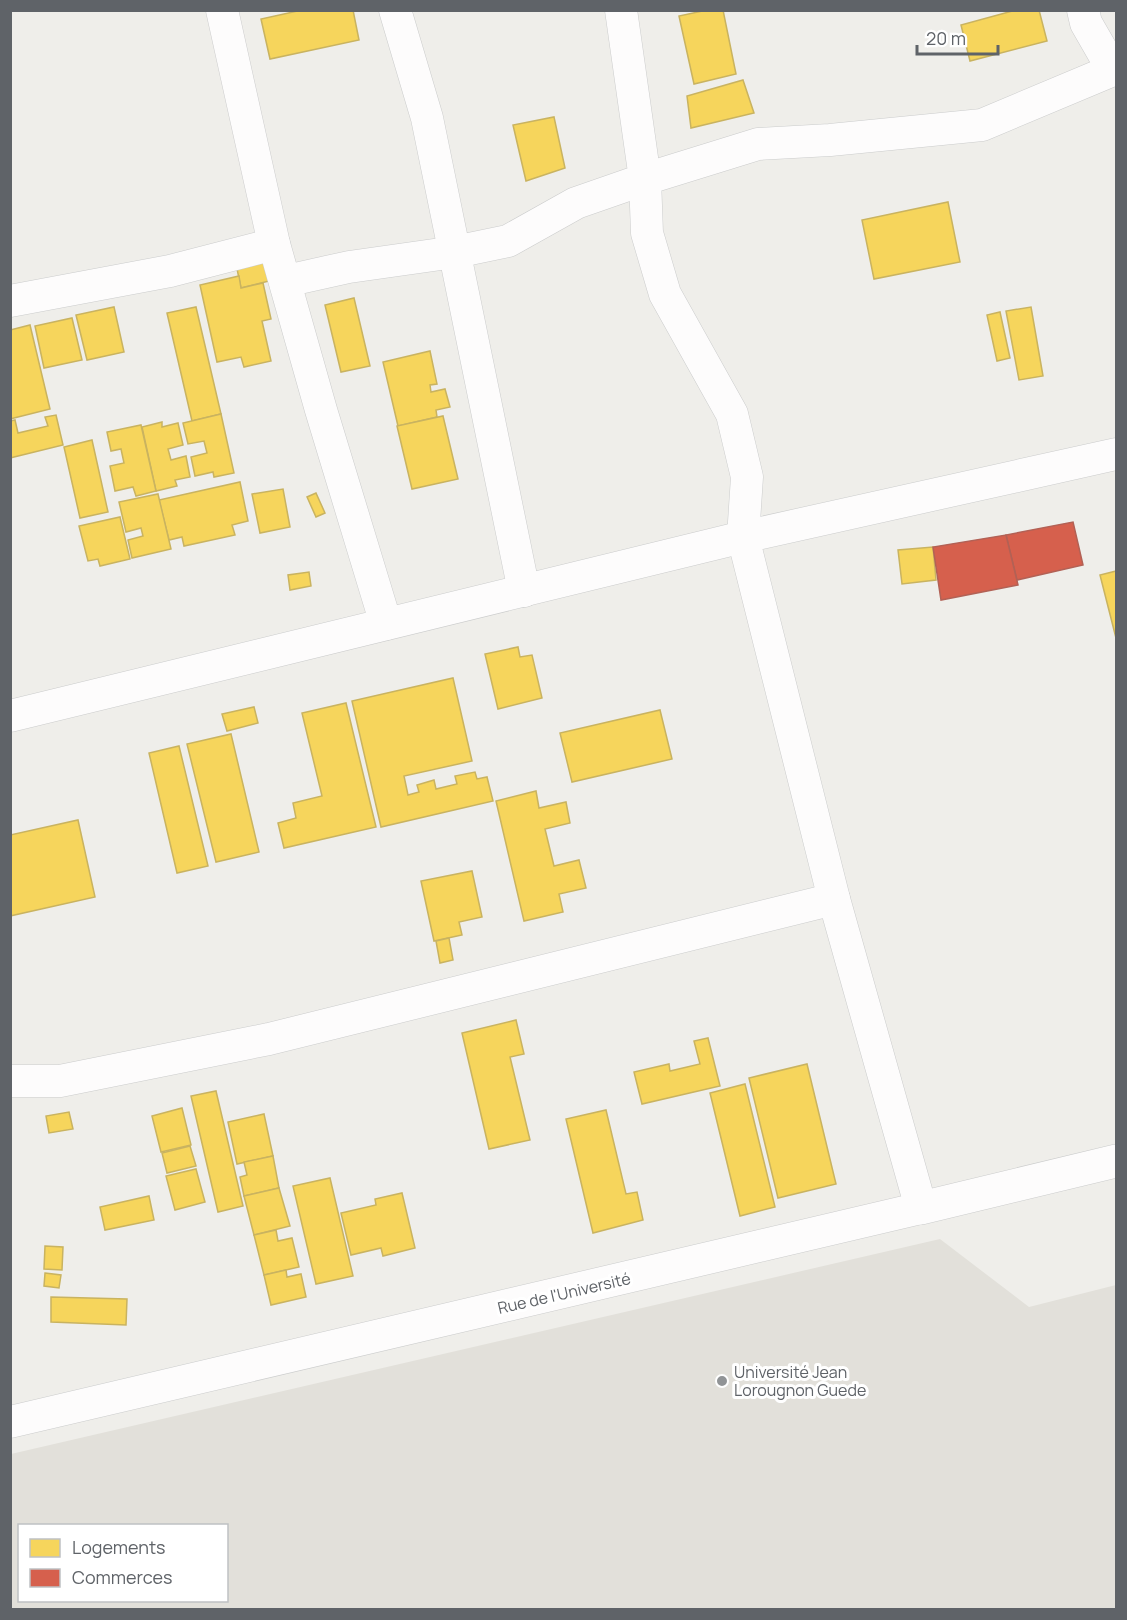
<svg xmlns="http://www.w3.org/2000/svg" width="1127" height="1620" viewBox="0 0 1127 1620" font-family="Manrope,sans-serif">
<rect width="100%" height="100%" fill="#efeeea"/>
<path fill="#e2e0da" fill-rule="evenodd" d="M940,1239l89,68 87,-22v324h-1105v-155zM20,1526h206v74h-206z"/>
<g fill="#f6d55c" stroke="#c9b360" stroke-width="1.5">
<path d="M302,10h51l6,30 -89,19 -9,-40z"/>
<path d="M707,10h16l13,64 -42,10 -15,-68z"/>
<path d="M1016,10h23l8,31 -77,20 -9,-36z"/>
<path d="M743,80l11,33 -63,15 -4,-32z"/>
<path d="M554,117l11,51 -39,13 -13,-56z"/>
<path d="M948,202l12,60 -86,17 -12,-59z"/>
<path d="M268,257l5,23 -32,8 -5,-24z"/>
<path d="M239,276l2,12 22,-5 8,36 -9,2 9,40 -27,6 -3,-10 -24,5 -17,-77z"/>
<path d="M354,298l16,68 -29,6 -16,-67z"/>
<path d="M114,307l10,45 -37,8 -11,-45z"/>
<path d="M196,307l25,107 -29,7 -25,-108z"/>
<path d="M1031,307l12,69 -24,4 -13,-69z"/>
<path d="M1000,312l10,46 -13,3 -10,-46z"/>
<path d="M72,318l10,42 -38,8 -9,-42z"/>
<path d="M30,325l20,84 -40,10v-89z"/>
<path d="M430,351l7,33 -7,1 1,7 14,-3 5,18 -14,3 1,7 -39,9 -15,-64z"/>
<path d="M221,414l13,59 -20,4 -1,-5 -18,4 -4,-19 16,-4 -3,-12 -16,3 -5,-21z"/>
<path d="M56,415l7,30 -53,13v-37l5,-1 3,13 30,-7 -3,-9z"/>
<path d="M443,416l15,63 -46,10 -15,-63z"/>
<path d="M162,422v5l16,-4 5,22 -15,4 3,11 15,-4 4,21 -15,3 2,6 -21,5 -14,-64z"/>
<path d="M141,425l15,66 -20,5 -3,-9 -18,4 -5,-25 14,-3 -3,-14 -10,2 -4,-19z"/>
<path d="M92,440l16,72 -28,6 -16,-71z"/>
<path d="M240,482l8,39 -16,4 3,10 -51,11 -2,-9 -13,3 -10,-40z"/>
<path d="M283,489l7,38 -30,6 -8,-39z"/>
<path d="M316,493l9,20 -9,4 -9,-20z"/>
<path d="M158,494l13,55 -39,9 -4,-18 15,-4 -2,-8 -15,4 -7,-30z"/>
<path d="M120,517l10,42 -30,7 -2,-7 -10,2 -9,-35z"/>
<path d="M933,547l3,33 -34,4 -4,-34z"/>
<path d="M1116,571v67l-16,-63z"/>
<path d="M309,572l2,14 -21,4 -2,-15z"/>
<path d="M518,647l2,10 12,-2 10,43 -44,11 -13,-55z"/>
<path d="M453,678l19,83 -68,15 4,19 11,-3 -2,-7 17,-5 2,9 21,-5 -2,-8 20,-4 2,7 10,-2 6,24 -112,26 -29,-126z"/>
<path d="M346,703l30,124 -92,21 -6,-25 18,-5 -3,-15 29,-7 -20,-83z"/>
<path d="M254,707l4,16 -31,8 -5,-17z"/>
<path d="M660,710l12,49 -100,23 -12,-49z"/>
<path d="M231,734l28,118 -43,10 -29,-118z"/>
<path d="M179,746l29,120 -31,7 -28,-120z"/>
<path d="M536,791l3,17 27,-6 4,21 -25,6 9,37 25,-6 7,28 -27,6 4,18 -39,9 -28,-120z"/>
<path d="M78,820l17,77 -85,19v-81z"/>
<path d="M472,871l10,46 -23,5 3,13 -28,6 -13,-60z"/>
<path d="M449,938l4,22 -13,3 -4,-22z"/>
<path d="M516,1020l8,34 -14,3 20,83 -41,9 -27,-116z"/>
<path d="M708,1038l12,48 -78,18 -8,-32 35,-8 1,7 30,-7 -6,-23z"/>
<path d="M807,1064l29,120 -58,14 -29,-120z"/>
<path d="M745,1084l30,123 -35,9 -30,-123z"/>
<path d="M216,1091l27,115 -25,6 -27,-116z"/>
<path d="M182,1108l9,37 -30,7 -9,-36z"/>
<path d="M606,1110l20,84 11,-2 6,28 -50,13 -27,-114z"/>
<path d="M69,1112l4,17 -24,4 -3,-17z"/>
<path d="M264,1114l9,42 -36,8 -9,-42z"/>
<path d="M190,1146l6,20 -29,7 -5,-20z"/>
<path d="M273,1156l6,32 -35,8 -4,-19 7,-2 -3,-13z"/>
<path d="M196,1169l9,33 -30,8 -9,-34z"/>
<path d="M330,1178l23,98 -37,8 -23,-98z"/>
<path d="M279,1188l11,38 -36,9 -10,-39z"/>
<path d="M402,1193l13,55 -32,8 -2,-8 -30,7 -10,-42 35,-8 -1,-6z"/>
<path d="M149,1196l5,24 -49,10 -5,-23z"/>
<path d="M276,1230l2,11 14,-3 7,29 -35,8 -10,-40z"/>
<path d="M45,1246l18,1 -1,23 -18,-1z"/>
<path d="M286,1270l1,7 14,-3 5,23 -35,8 -7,-30z"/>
<path d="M45,1273l16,2 -2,13 -15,-2z"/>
<path d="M51,1297l76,2 -1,26 -75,-3z"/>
</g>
<g fill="#d6604d" stroke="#b26155" stroke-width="1.5">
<path d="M1073,522l10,43 -66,15 -11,-45z"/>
<path d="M1006,535l12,50 -77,15 -8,-53z"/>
</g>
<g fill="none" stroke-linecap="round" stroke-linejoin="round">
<g stroke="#cbcccc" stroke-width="33">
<g id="minor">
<path d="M222,10l52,234 47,166 65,214"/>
<path d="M395,10l32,108 97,473"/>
<path d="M1083,10l3,13 27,47 3,-1"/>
<path d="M286,281l63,-14 106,-15 53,-11 68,-38 69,-24 -24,-169"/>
<path d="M10,301l160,-30 104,-27"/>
<path d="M10,716l733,-179 373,-83"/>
<path d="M10,1081h50l209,-42 565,-140"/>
<path d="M10,1422l911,-214 -87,-309 -91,-362 4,-60 -15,-63 -67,-120 -18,-61 -2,-54 113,-35 72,-4 152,-15 131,-55"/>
</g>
</g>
<g stroke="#cbcccc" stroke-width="34">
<path id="tertiary" d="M921,1208l195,-47"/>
</g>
<use href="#minor" stroke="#fdfcfc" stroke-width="32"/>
<use href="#tertiary" stroke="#fdfcfc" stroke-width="33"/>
</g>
<circle fill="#919496" stroke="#fff" stroke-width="2" cx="722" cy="1381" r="6"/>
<g text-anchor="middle" stroke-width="6" stroke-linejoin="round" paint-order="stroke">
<g font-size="16" fill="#5f6368" stroke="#fff">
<text transform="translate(564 1293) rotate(-13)" y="6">Rue de l'Université</text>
</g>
<g font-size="16" fill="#5f6368" stroke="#fff" text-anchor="start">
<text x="734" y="1378">Université Jean<tspan x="734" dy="18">Lorougnon Guede</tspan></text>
</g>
</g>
<rect width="1127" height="1620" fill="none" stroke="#5f6368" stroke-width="24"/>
<rect x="18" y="1524" width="210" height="78" fill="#ffffff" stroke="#bfc1c3" stroke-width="1.5"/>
<rect x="30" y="1539" width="30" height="18" fill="#f6d55c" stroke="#bfc1c3" stroke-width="1.5"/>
<text x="72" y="1554" font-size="18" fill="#5f6368">Logements</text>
<rect x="30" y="1569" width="30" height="18" fill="#d6604d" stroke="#bfc1c3" stroke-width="1.5"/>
<text x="72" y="1584" font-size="18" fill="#5f6368">Commerces</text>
<path d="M917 45v9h81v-9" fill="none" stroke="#5f6368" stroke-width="3"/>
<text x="926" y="45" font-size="18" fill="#5f6368" stroke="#ffffff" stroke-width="4.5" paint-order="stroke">20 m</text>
</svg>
